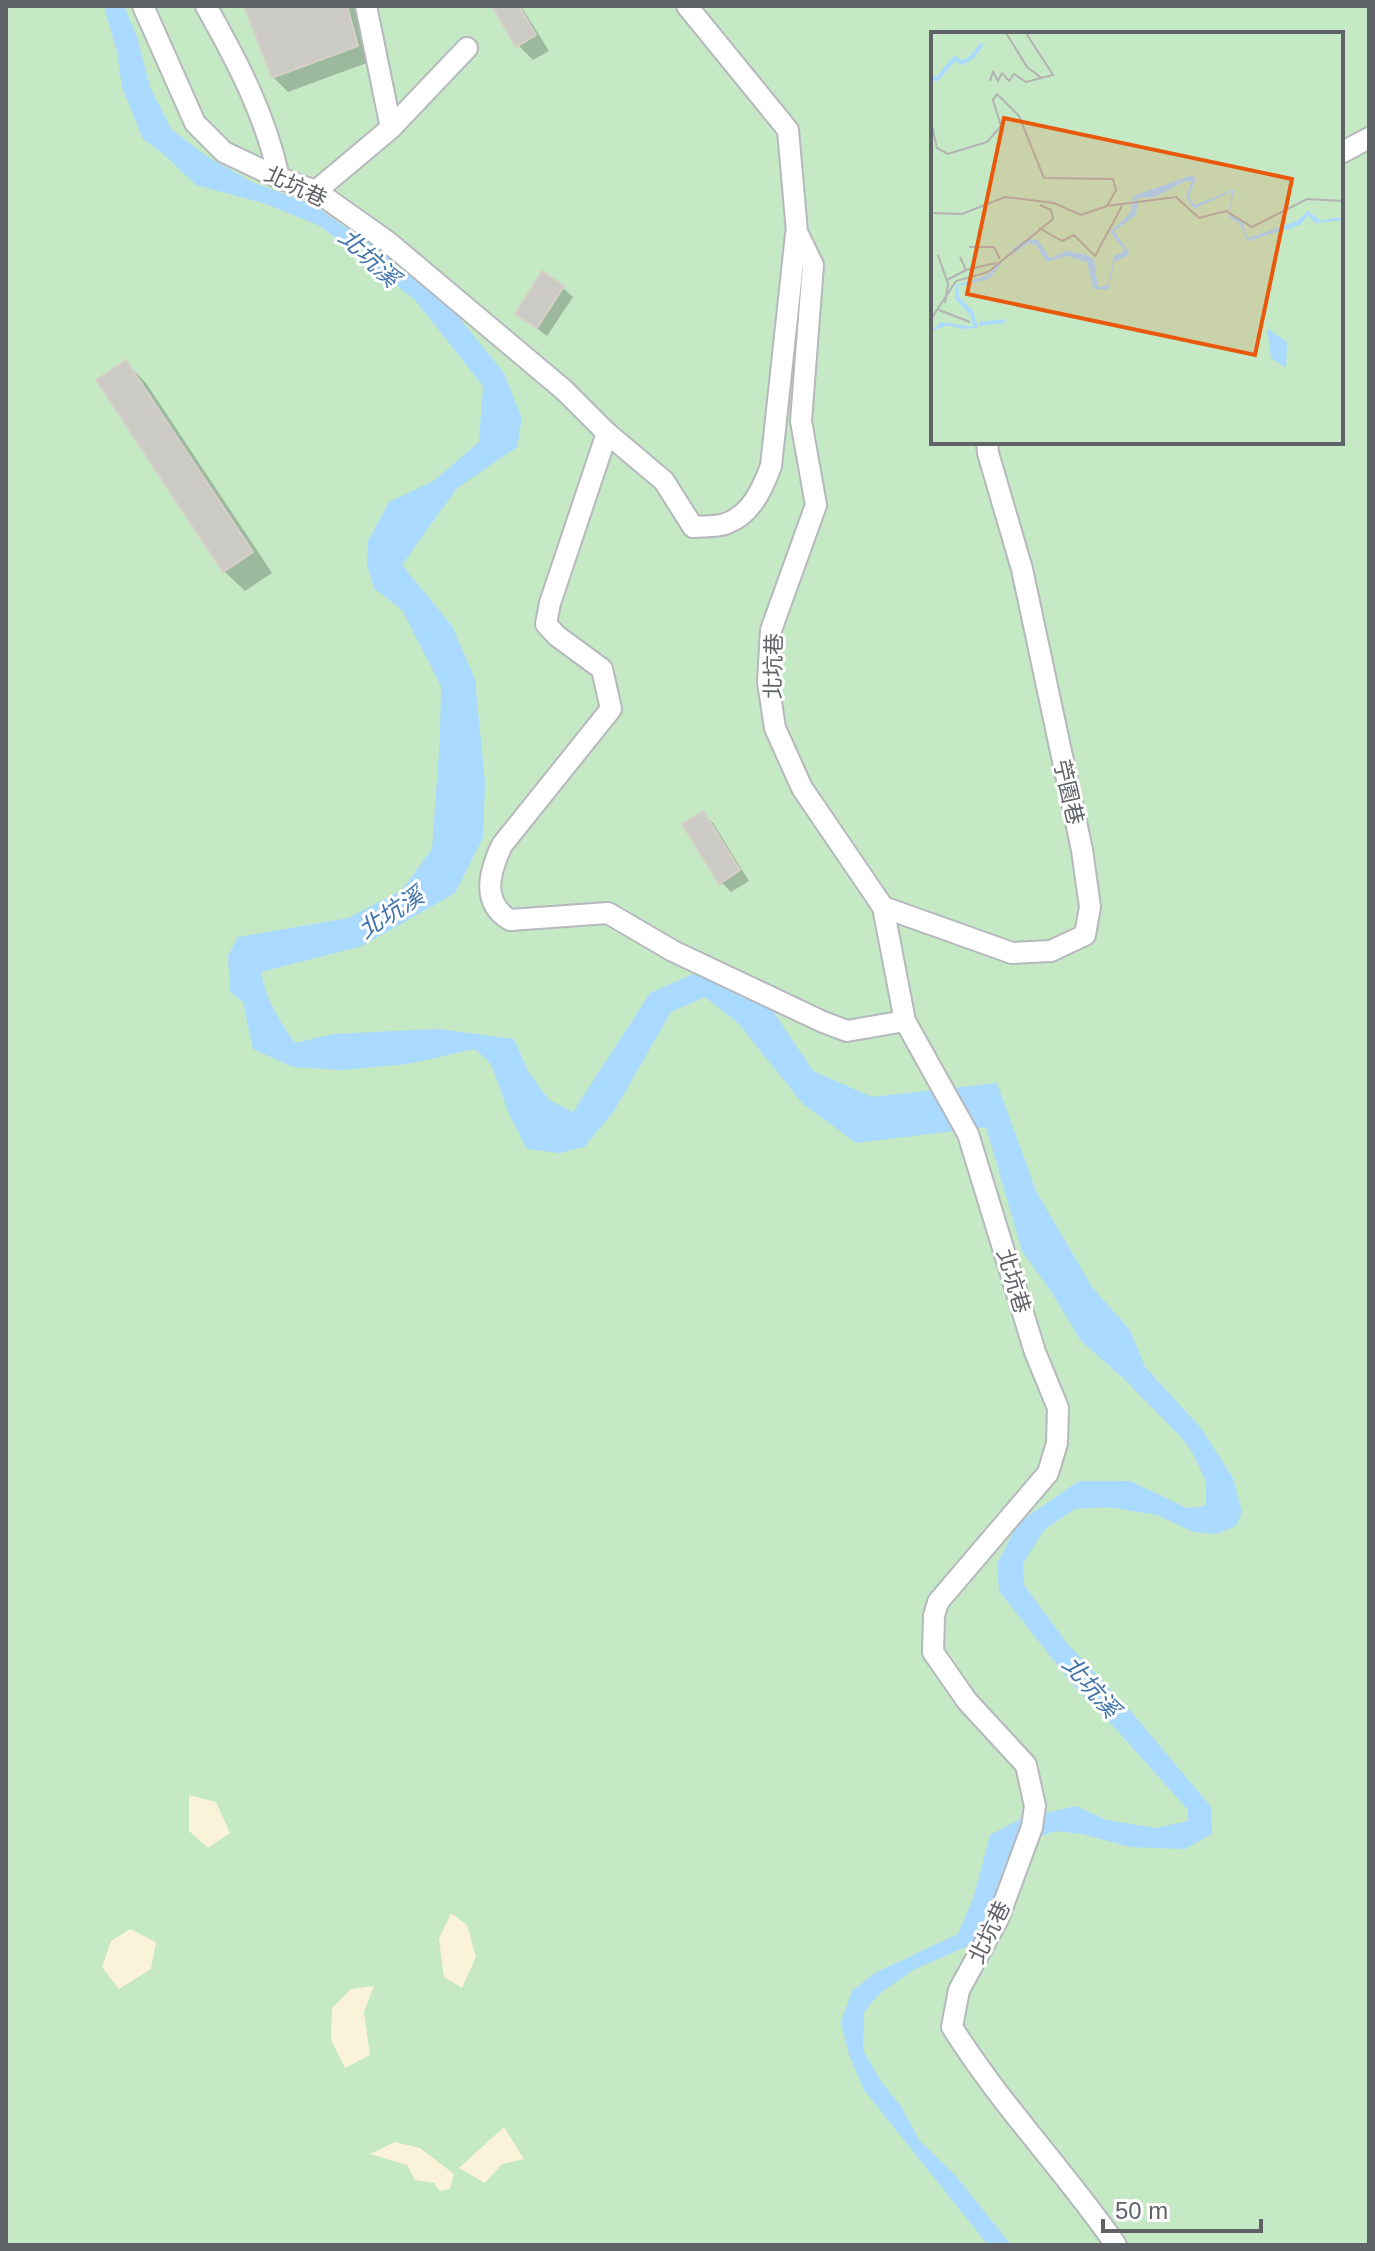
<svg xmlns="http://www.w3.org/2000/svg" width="1375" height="2251" viewBox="0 0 1375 2251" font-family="Helvetica,'Noto Sans TC',sans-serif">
<rect width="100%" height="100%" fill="#f1efe8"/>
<path fill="#c5e8c5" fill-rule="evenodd" d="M6,6h1363v2239h-1363zM933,34h408v408h-408z"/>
<g fill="#fbf3d9">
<path d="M189,1795l27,7 14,31 -22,15 -19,-17z"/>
<path d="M451,1913l16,12 9,32 -14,31 -18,-11 -5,-38z"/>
<path d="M130,1929l26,13 -5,27 -32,20 -17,-22 9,-26z"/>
<path d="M374,1986l-10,26 6,43 -25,13 -14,-28 1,-32 19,-19z"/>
<path d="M504,2127l20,32 -22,5 -17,19 -26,-15z"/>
<path d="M395,2142l25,6 34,26 -4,15 -10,2 -6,-8 -19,-3 -8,-15 -37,-11z"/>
</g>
<path fill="#aadaff" d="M104,6h20l13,31 13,50 21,42 38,29 45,25 58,21 126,88 66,81 18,45 -5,29 -60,41 -55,77 50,61 23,53 10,103 -2,56 -28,55 -93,53 -101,26c5,28 18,48 34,71l39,-9 104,-5 76,10 14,32 21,29 24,12 77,-119 43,-19 33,8 46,28 41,61 59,26 125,-14 39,108 56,96 38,43 15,37 55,60 33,51 9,34 -6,14 -20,8 -22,-2 -37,-17 -50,-8 -32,2 -31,21 -21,33 1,22 42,57 67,72 78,93 1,27 -27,15 -55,-2 -48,-13 -27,-3 -31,12 -47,99 -64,28 -34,24 -15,18 -1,38 17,30 22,28 17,32 36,35 56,70h-23l-124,-155 -15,-35 -8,-33 11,-31 23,-18 83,-39 16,-38 16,-61 33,-17 53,-12 30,14 50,8 32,-7v-11l-73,-82 -42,-43 -74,-94 -2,-27 22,-42 60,-41h51l57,27 19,-2v-24l-12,-27 -12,-17 -60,-61 -41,-36 -29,-48 -30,-42 -36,-124 -130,16 -53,-39 -65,-81 -33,-26 -34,15 -57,99 -30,36 -25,6 -32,-4 -18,-35 -18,-50 -16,-15 -67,15 -68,6 -47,-3 -40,-18 -10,-47 -13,-10 -2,-36 10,-19 110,-19 54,-28 30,-41 8,-113 1,-50 -39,-76 -28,-22 -7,-23 1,-24 21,-39 46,-22 44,-38 4,-56 -68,-86 -95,-74 -54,-22 -70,-19 -35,-33 -18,-13 -21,-52 -5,-35z"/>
<g fill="#0003">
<path d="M247,6h110l15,55 -84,31 -15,-15z"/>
<path d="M495,6h26l28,45 -16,9 -15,-15z"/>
<path d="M563,288l10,9 -26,39 -30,-23z"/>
<path d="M126,362l20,21 126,190 -27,18 -21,-20z"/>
<path d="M703,813l10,10 36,58 -18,11 -10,-10z"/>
</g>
<g fill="#cccac5" stroke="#d6d1c6" stroke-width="2">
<path d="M244,6h103l11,40 -86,32z"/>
<path d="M492,6h27l17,29 -20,12z"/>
<path d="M542,271l22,15 -27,42 -22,-14z"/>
<path d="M126,360l127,192 -30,20 -127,-192z"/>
<path d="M703,811l37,59 -21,14 -37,-60z"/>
</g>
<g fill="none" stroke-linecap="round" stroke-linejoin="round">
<g stroke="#b5b8bc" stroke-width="24">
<g id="street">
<path d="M143,6l52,117 29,29 55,26 37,13 72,51 176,148 43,43 57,48 29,46c10,-1 23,0 32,-3 26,-9 37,-34 46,-58l25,-232"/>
<path d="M206,6c31,55 60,110 73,172"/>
<path d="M687,6l101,124 9,102 16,33 -12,156 15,84 -45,125 -3,52 7,46 27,60 81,119 22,114 63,113 67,218 23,56 -1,35 -9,30 -110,129 -4,14 -1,36 34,49 59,64 9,41 -3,21 -34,92 -39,71 -7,37c48,77 112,143 164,218"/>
<path d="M391,128l76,-80"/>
<path d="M1341,153l28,-15"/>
<path d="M316,191l75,-63 -25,-122"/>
<path d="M607,433l-57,170 -4,21 11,12 45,33 9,40 -109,136c-12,26 -22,57 8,75l98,-7 65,38 150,71 24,9 58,-10"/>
<path d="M883,907l129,46 39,-2 34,-16 5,-28 -8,-57 -60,-281 -34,-116 -1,-11"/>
</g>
</g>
<use href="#street" stroke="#fff" stroke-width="20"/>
</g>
<g text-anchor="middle" stroke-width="6" stroke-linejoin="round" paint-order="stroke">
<g font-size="22" fill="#5f6368" stroke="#fff">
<text transform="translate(296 186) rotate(25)" y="8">北坑巷</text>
<text transform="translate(773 666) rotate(-89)" y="8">北坑巷</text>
<text transform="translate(1069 792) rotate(77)" y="8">苧園巷</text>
<text transform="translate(1014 1281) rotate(73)" y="8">北坑巷</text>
<text transform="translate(989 1932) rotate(-64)" y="8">北坑巷</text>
</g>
<g font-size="24" font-style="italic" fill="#4174aa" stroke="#fff">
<text transform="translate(369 258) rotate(43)" y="8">北坑溪</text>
<text transform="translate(391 913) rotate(-33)" y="8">北坑溪</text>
<text transform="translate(1091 1687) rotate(49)" y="8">北坑溪</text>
</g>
</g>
<g transform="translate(931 32)">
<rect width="412" height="412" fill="#f1efe8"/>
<path d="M0,1h412v410h-412z" fill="#c5e8c5"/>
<path d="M259,144l6,1 -7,20 6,8 39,-16 -4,24 12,9 6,16 49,-17 11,-10 13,10 12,-3h10v2l-28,3 -7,-8 -8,10 -52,16 -8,-17 -11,-7 3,-26 -38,18 -8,-13 6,-15h-6l-31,16 -17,1 -2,17 -22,16 16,23 -16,8 -6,28 -15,-1 -6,-27 -20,-6 -21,6 -10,-17 -7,-2 -24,16 -16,20 -31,7 1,11 14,14 5,17 -15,1 -16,-4 -16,7 10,-10 32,5 -2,-11 -16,-18 1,-13 32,-10 28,-29 12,-7 10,1 12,18 17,-7 20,4 7,5 4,27 10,-2 6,-29 11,-5 -15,-19 21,-20 2,-16zM336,296l20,14 -1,26 -15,-10z" fill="#aadaff"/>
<path fill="none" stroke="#aadaff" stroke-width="4" d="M0,46l6,1 18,-21 7,5 9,-5 11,-14M48,292l26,-3"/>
<path fill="none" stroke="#b3b3b1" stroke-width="2" d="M75,1l21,34 16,12M59,49l3,-9 5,9 4,-8 7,8 5,-7 12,8 27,-7 -27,-42M0,90l6,26 11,6 39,-12 14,-16 -8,-26 4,-6 22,22 25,62 69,1 3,11 -9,16M0,181l31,1 43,-17 49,6 27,12 26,-9 69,-9 23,21 27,-7 26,16 55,-28 36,2M108,196l23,13 12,-6 21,21 27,-50M38,215h25l6,12M7,223l10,29 -3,19M35,238l30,-7M16,248l19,-10 -6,-13M8,278l31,12M0,287l25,-38 32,-9 65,-53 -2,-9 -11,-5"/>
<path fill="#e8590c" fill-opacity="0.15" stroke="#e8590c" stroke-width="4" d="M73,86l288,61 -37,176 -288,-61z"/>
<rect width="412" height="412" fill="none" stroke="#5f6368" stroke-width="4"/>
</g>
<rect width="1375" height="2251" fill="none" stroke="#5f6368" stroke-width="16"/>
<path d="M1103 2219v12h158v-12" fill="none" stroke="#5f6368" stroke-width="4"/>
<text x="1115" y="2219" font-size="24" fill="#5f6368" stroke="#ffffff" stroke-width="6" paint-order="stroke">50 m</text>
</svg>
